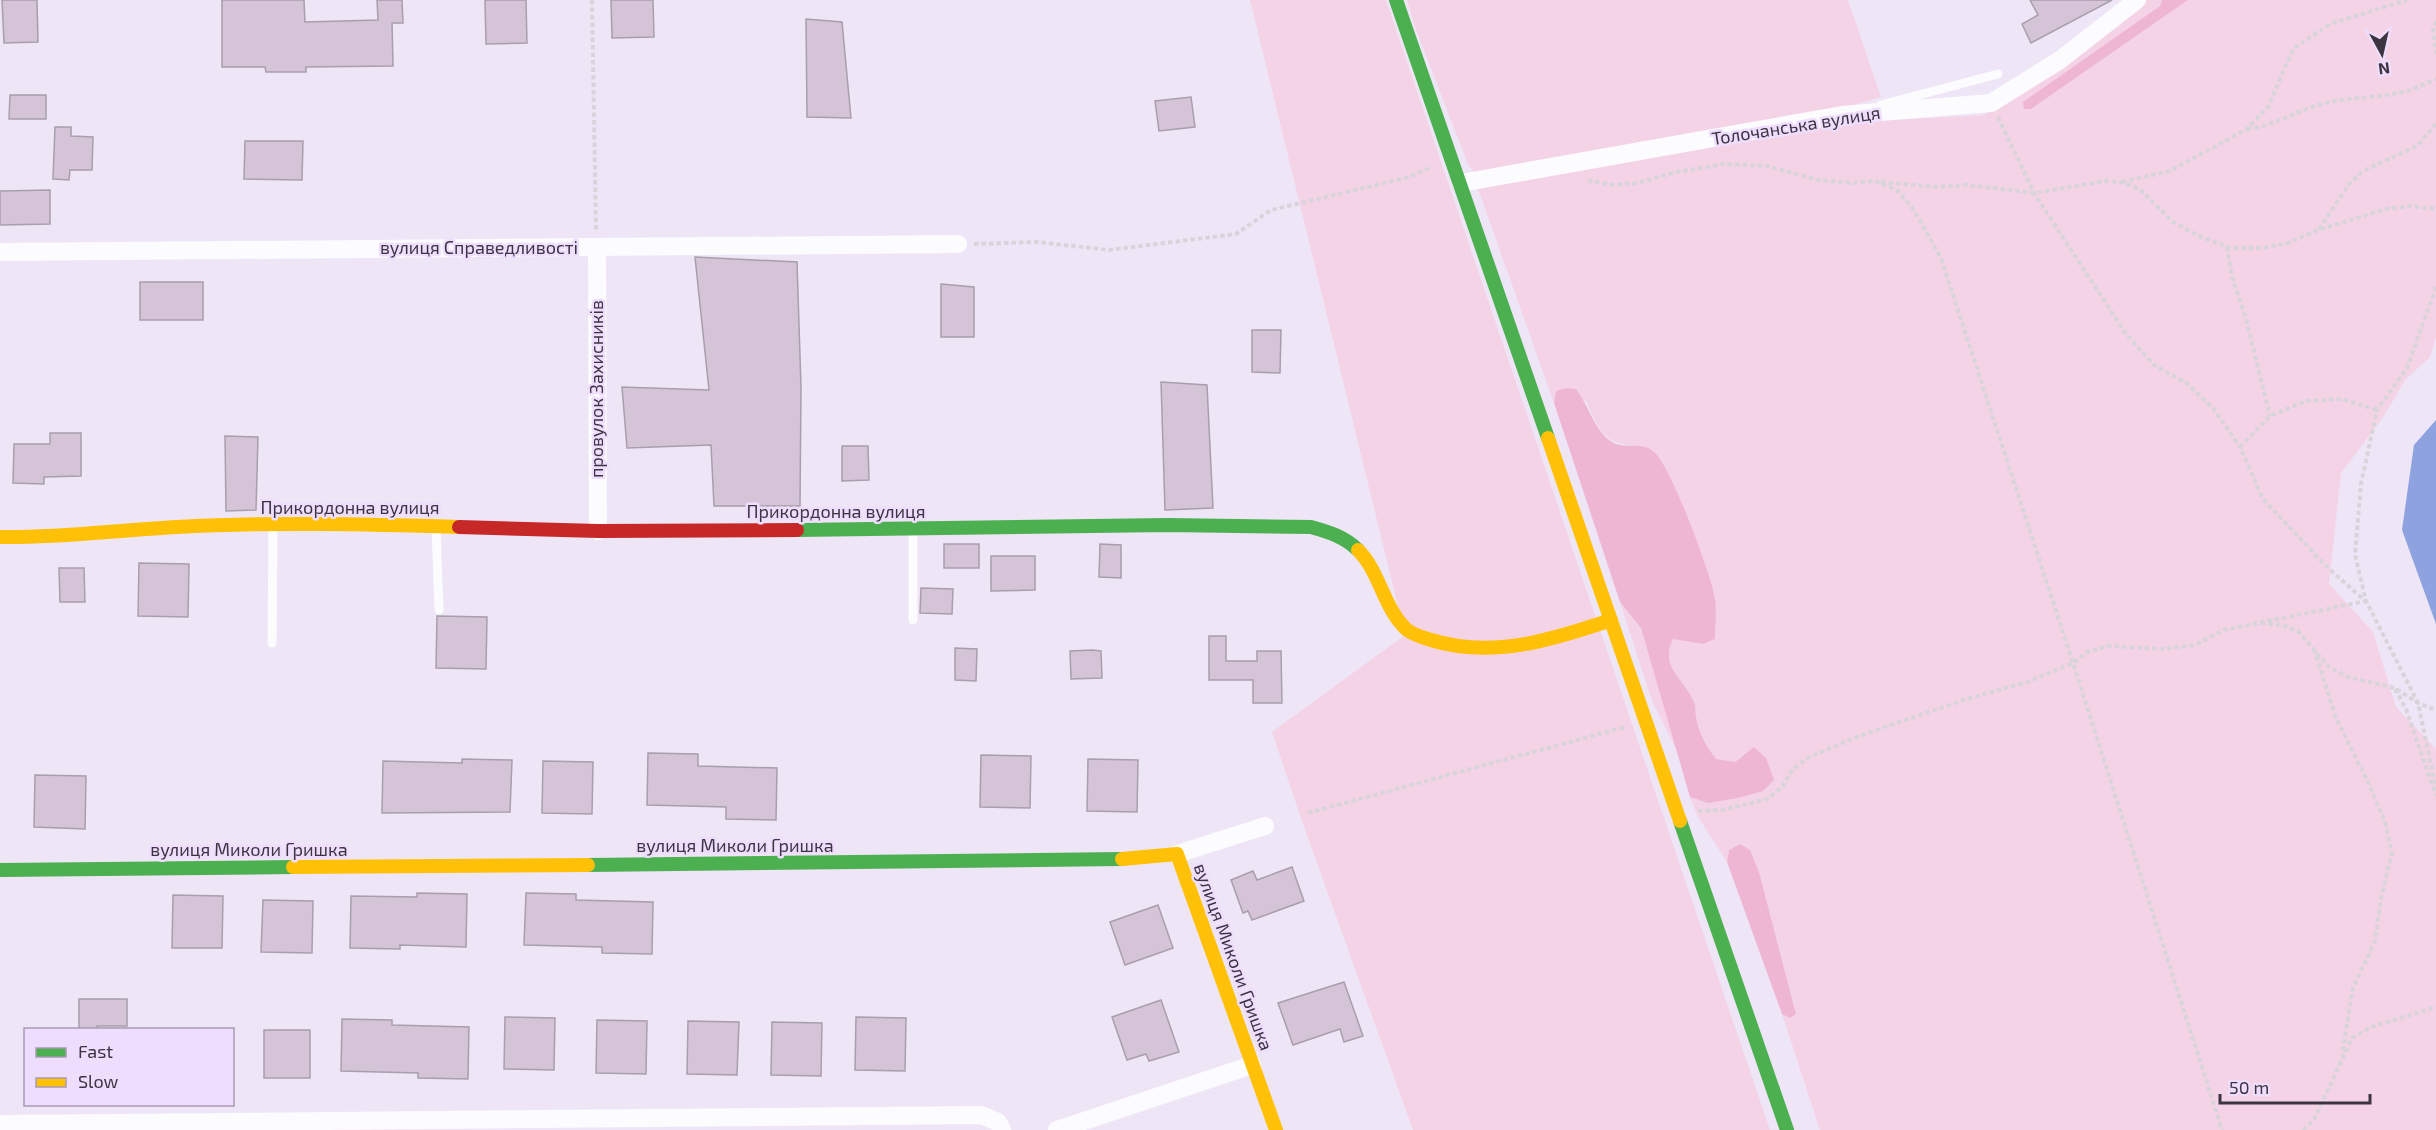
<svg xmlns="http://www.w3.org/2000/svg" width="2436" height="1130" viewBox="0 0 2436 1130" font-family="'Exo 2',sans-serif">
<rect width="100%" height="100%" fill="#eee5f6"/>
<g fill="#f5d3e6">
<path d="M1250,0h136l384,1130h-357l-110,-306 -31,-92 133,-97z"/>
<path d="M1407,0h441l33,97 -41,12 -366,63 -6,-8 -53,-137z"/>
<path d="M2147,0h15l-2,6 -136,103h7l157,-109h248v337l-6,20 -25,23 -21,36 -43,57 -12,111 44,48 23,75 40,42v381h-616l-38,-116 8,4 6,-5 -37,-141 -9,-22 -10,-6 -11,6 -2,12 -30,-47 -7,-18 18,6 37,-51 -10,10 -19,-3c-10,-13 -18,-27 -20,-43 -1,-4 0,-10 -2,-14 -9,-24 -35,-34 -21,-63l30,5 12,-5v-42l-11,-32 -61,-120c-39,1 -42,-11 -57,-44l-30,-11 -2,13 -77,-217 365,-63 142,-8z"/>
<path d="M1620,602l21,26 37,125 -26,-52z"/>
</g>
<g fill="#eeb6d2">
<path d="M2162,0h26l-157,109h-7l-1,-7 137,-96z"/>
<path d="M1566,388l10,1c12,15 19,43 36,53 15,9 28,-3 43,11 17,16 55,119 60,145 2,13 0,28 0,41l-12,5 -30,-5c-14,29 12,40 21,63 2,4 1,10 2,14 2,16 10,30 20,43l19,3 19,-15 12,11 8,22 -11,11 -25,7 -30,5 -18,-6 -49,-169 -21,-26 -66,-199 2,-12z"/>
<path d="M1740,844l10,6 9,22 37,142 -6,4 -8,-4 -55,-152 2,-12z"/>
</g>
<path fill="#8da2de" d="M2436,420v204l-34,-94 12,-85z"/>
<g fill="#d5c3d7" stroke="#a89fab" stroke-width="1.5">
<path d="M2,0h35l1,42 -34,1z"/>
<path d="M222,0h82l1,22 73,-2 -1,-20h25l1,23h-11l1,43 -87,1v5h-40l-1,-5h-43z"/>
<path d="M485,0h41l1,43 -41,1z"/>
<path d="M611,0h42l1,37 -42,1z"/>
<path d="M2030,0h82l-81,43 -9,-19 16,-9z"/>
<path d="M806,19l36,3 9,96 -44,-1z"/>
<path d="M10,95h36v24h-37z"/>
<path d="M1191,97l4,30 -36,4 -4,-30z"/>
<path d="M55,127h16v9l22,1 -1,33h-22l-1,10 -16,-1z"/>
<path d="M245,141h58l-1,39 -58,-1z"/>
<path d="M50,190v34l-50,1v-34z"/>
<path d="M695,257l102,5 4,125 -1,119h-86l-3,-61 -84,3 -5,-61 87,3z"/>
<rect x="140" y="282" width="63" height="38"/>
<path d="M941,284l33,3v50h-33z"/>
<path d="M1252,330h29l-1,43 -28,-1z"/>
<path d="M1161,382l46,3 6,123 -48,2z"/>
<path d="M50,433h31v43l-37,1v7l-31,-1 1,-39h36z"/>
<path d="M225,436l33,1 -2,73 -30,1z"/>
<path d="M842,446h26l1,34 -27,1z"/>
<rect x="944" y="544" width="35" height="24"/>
<path d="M1100,544l21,1v33l-22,-1z"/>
<path d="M991,556h44v34l-44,1z"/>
<path d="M139,563l50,1 -1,53 -50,-1z"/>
<path d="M59,568h25l1,34h-25z"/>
<path d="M921,588l32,1 -1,25 -32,-1z"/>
<path d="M437,616l50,1 -1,52 -50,-1z"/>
<path d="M1209,636h17v25h31v-10h24l1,52h-29v-23h-44z"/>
<path d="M955,648l22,1 -1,32 -21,-1z"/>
<path d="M1092,650l9,1 1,27 -31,1 -1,-28z"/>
<path d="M648,753l50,1v12l79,2 -1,52 -50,-1v-12l-79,-2z"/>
<path d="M981,755l50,1 -1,52 -50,-1z"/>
<path d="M462,759l50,1 -2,52 -128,1 1,-52 79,2z"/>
<path d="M1088,759l50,1 -1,52 -50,-1z"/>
<path d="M543,761l50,1 -1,52 -50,-1z"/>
<path d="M35,775l51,1 -1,53 -51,-2z"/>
<path d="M1292,867l12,34 -52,19 -4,-9 -5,2 -12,-33 22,-9 4,9z"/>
<path d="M417,893l50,1 -1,53 -66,-2v4l-50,-1 1,-52 66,1z"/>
<path d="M526,893l50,1v6l77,2 -1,52 -50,-1v-6l-78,-2z"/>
<path d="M173,895l50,1 -1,52h-50z"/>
<path d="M263,900l50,1 -1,52 -51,-1z"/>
<path d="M1158,905l15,43 -48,17 -15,-43z"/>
<path d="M1344,982l19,54 -19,6 -4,-13 -47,16 -15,-42z"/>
<path d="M79,999h48v27h-30l1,3h-19z"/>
<path d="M1161,1000l18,52 -30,9 -3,-7 -19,6 -15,-43z"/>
<path d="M505,1017l50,1 -1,52 -50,-1z"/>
<path d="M856,1017l50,1 -1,53 -50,-1z"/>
<path d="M342,1019l50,1v5l77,2 -1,52 -50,-1v-5l-77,-2z"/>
<path d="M597,1020l50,1 -1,53 -50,-1z"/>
<path d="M688,1021l51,1 -2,53 -50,-1z"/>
<path d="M772,1022l50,1 -1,53 -50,-1z"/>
<rect x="264" y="1030" width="46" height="48"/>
</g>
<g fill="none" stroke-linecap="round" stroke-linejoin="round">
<g stroke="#d8d5da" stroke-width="4" stroke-dasharray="4.5 3" stroke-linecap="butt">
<path d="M592,0l4,230"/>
<path d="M2436,21l-3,10 3,23"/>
<path d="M1998,117l36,76 92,141 28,31 32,18 27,25 27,39 23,52 61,65 41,37"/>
<path d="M2247,129c25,-2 47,-17 71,-24 30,-9 62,-6 92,-15 9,-3 17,-7 26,-11"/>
<path d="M1588,180l22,5 28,-2 39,-11 47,-8 43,2 51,14 32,3 25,-2 23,10 16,19 27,48 132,405 149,467"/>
<path d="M1881,182l57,5 29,-2 67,8 72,-12 15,1 14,5 9,6 29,29 28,15 30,11h31l26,-5 30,-13 68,-21 25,-3 25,3"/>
<path d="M2122,182l48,-11 77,-42 21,-22 25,-58 37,-25 77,-24"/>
<path d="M2319,229l31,-46 13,-12 54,-25 19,-22"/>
<path d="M974,244l63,-2 72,8 127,-16 35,-24 139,-33 21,-10"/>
<path d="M2227,247l5,30 14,42 24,97"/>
<path d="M2436,287l-29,81 -30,42 -16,74 -6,71 11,46 52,102 18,86"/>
<path d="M2240,447l30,-31 36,-15 36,-2 35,11"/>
<path d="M2261,623l21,2 16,6 31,36 19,10 47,11 23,15 18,7"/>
<path d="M2314,649l22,69 32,64 17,40 7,31 -11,45 -6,43 -22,47 -11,67"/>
<path d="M2395,689l11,20 30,87"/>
<path d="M1698,811l24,-1 45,-11 15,-12 10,-17 17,-13 58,-24 103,-35 60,-17 43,-18 14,-11 22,-6 52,3 34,-4 29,-15 142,-29"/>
<path d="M1308,813l317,-86"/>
<path d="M2303,1130l11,-10 38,-82 19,-11 65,-20"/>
</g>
<g stroke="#fcfbfe" stroke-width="9">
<path d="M1881,105l117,-31"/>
<path d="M436,528l3,82"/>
<path d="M913,532v88"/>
<path d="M272,643l1,-116"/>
</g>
<g stroke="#fcfbfe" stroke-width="18">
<path d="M1461,183l381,-68 149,-12 69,-43 77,-60"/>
<path d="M597,247l1,284"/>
<path d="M0,252l958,-8"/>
<path d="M1177,854l88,-28"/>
<path d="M0,1124l981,-9 17,7 4,8"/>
<path d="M1057,1130l195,-65"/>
</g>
<g stroke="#4caf50" stroke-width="14">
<path d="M1396,0l152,438"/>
<path d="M797,530l371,-5 143,2c18,5 34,10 47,23"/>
<path d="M1680,821l107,309"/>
<path d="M588,865l534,-6"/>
<path d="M0,870l293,-3"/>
</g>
<g stroke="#ffc107" stroke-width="14">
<path d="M1548,438l132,383"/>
<path d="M0,537c59,1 118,-7 177,-10 94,-5 188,-3 282,0"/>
<path d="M1358,550c22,22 25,57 48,79 7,6 16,8 25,11 61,19 121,0 180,-20"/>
<path d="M1122,859l55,-5 99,276"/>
<path d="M293,867l295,-2"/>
</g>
<path stroke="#c62828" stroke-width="14" d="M459,527l139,4 199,-1"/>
</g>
<g text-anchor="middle" stroke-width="5" stroke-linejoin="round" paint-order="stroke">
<g font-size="18" fill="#3c3541" stroke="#efddfe">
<text transform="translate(1796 126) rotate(-9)" y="6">Толочанська вулиця</text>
<text x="479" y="254">вулиця Справедливості</text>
<text transform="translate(597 389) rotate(-90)" y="6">провулок Захисників</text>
<text x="350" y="514">Прикордонна вулиця</text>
<text x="836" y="518">Прикордонна вулиця</text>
<text x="735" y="852">вулиця Миколи Гришка</text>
<text x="249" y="856">вулиця Миколи Гришка</text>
<text transform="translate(1233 957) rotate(70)" y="6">вулиця Миколи Гришка</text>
</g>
</g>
<rect x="24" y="1028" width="210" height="78" fill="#efddfe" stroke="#a79ab2" stroke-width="1.5"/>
<rect x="36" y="1048" width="30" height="9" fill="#4caf50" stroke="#a79ab2" stroke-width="1.5"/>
<text x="78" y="1058" font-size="18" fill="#3c3541">Fast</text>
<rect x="36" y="1078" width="30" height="9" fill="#ffc107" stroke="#a79ab2" stroke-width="1.5"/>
<text x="78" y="1088" font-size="18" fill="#3c3541">Slow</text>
<g transform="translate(2382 54) rotate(172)" stroke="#efddfe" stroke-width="4.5" paint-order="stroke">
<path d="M0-4.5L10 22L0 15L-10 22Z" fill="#3c3541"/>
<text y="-9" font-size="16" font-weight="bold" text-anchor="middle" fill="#3c3541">N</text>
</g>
<path d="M2220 1094v9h150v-9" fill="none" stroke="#3c3541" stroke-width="3"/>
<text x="2229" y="1094" font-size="18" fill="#3c3541" stroke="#efddfe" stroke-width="4.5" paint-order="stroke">50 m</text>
</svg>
